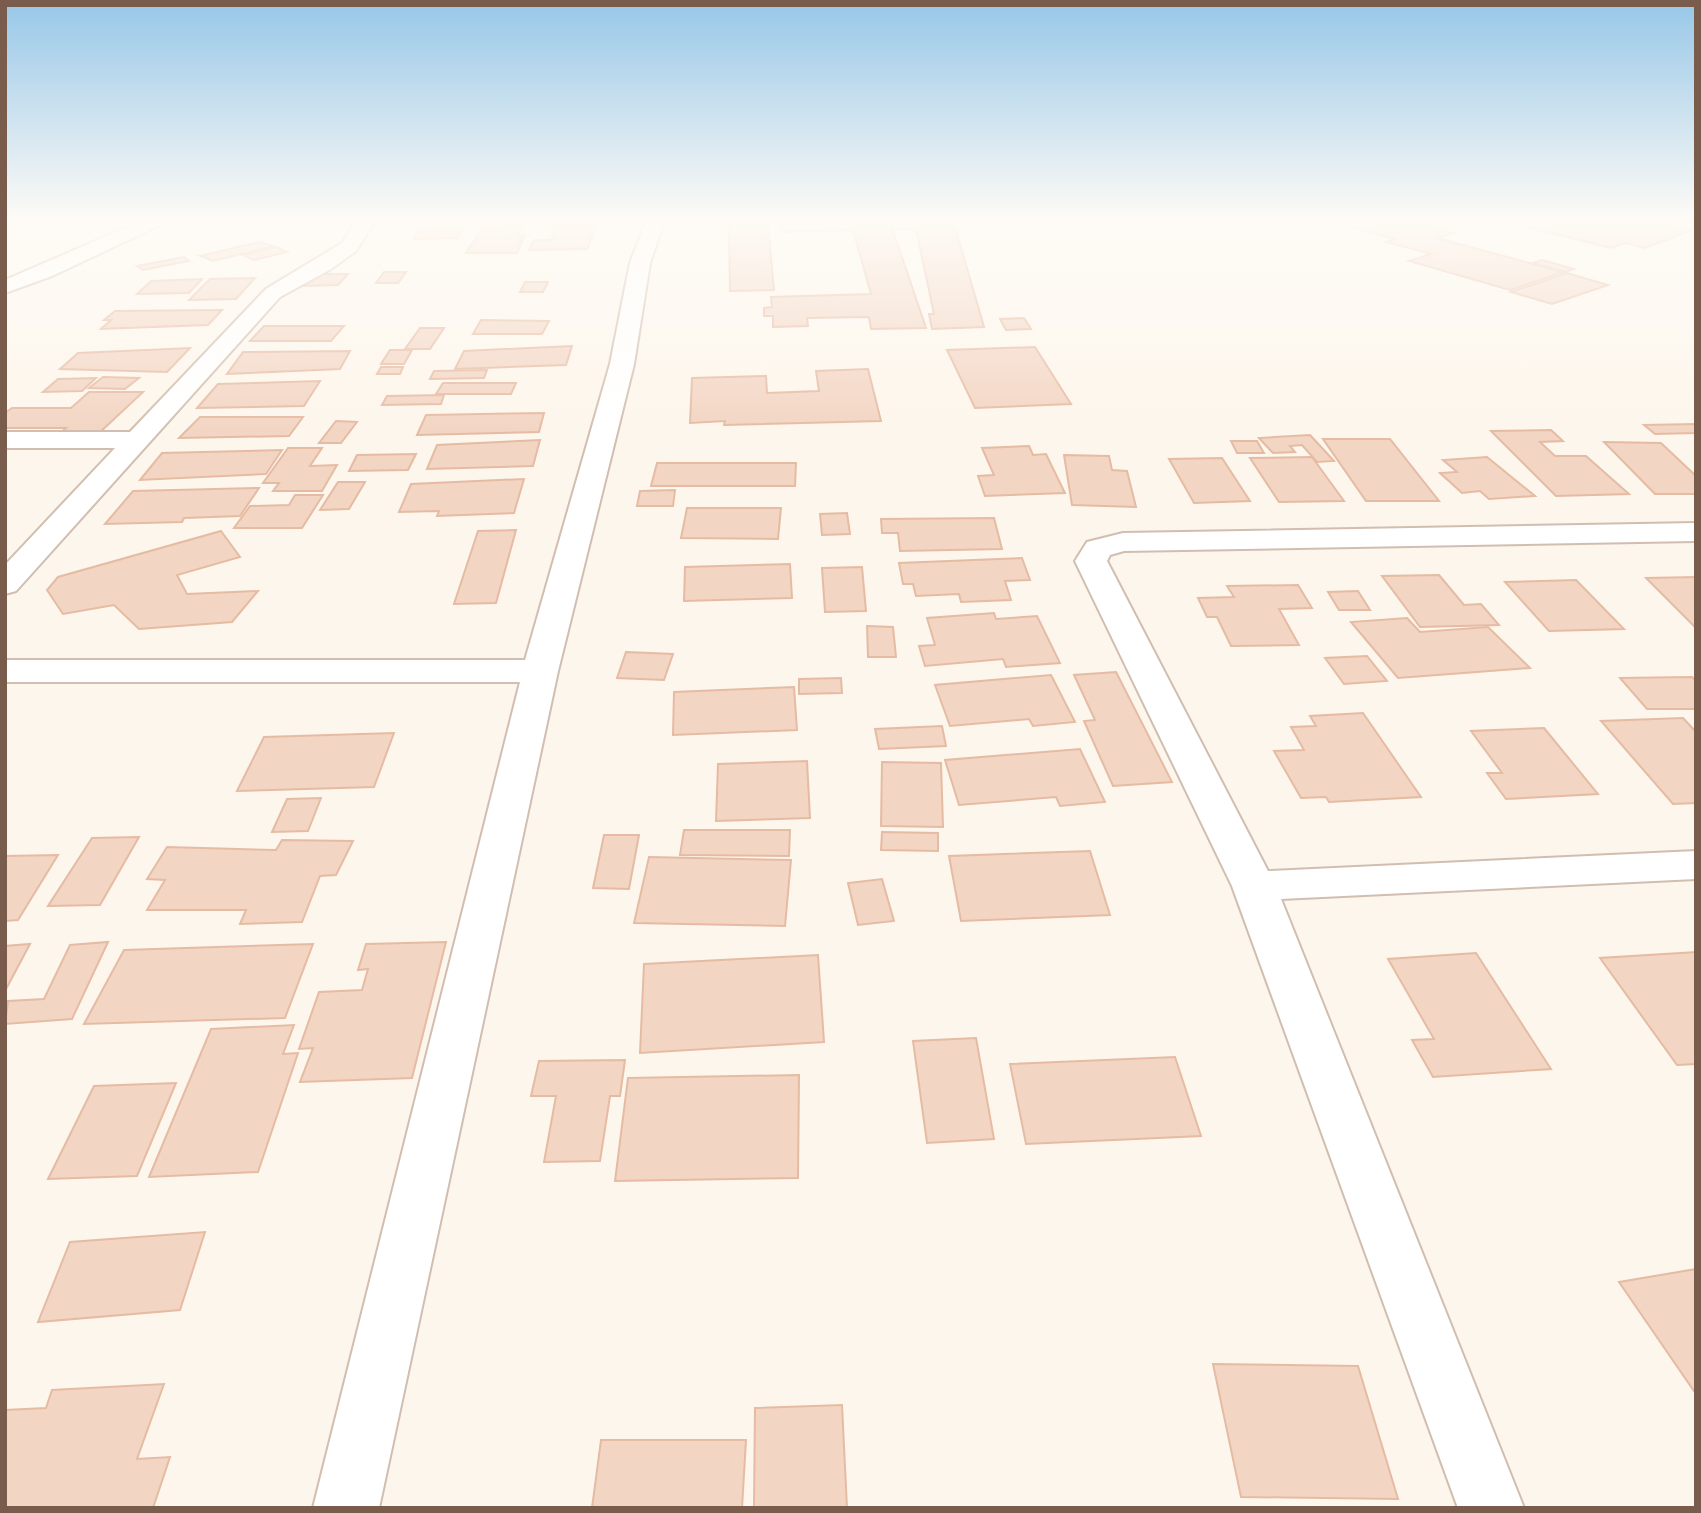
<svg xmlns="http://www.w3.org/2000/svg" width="1701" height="1513" viewBox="0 0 1701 1513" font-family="Manrope,sans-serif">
<rect width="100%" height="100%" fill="#fdf6ec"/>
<g fill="#f3d5c3" stroke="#e6bba3" stroke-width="2">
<path d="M481,219h64l-4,5 -63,-1z"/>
<path d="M553,219h43l-3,7h-44z"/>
<path d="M889,219l37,109 -55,1 -2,-12 -62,1 1,8 -35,1v-11h-9v-8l8,-1 -1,-10 100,-3 -18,-64 -71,2 -2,-12z"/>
<path d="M1384,219h20l50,14 -17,5 126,34 -53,18 -101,-29 22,-7 -45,-12 9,-3 -40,-11z"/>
<path d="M1538,219l26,7 19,-7h57l50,12 -45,17 -20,-5 -14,5 -114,-28z"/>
<path d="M892,220h54l2,7h7l29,100 -52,2 -3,-15h5l-18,-85h-23z"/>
<path d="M768,224l6,66 -44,1 -1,-66z"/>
<path d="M463,227l-5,11 -44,1 6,-11z"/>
<path d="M522,227l-4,9 7,-1 -8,18h-51l16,-25z"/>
<path d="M556,228h40l-9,21 -58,1 5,-10h17z"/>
<path d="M259,242l14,4 -60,15 -13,-5z"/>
<path d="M276,247l11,5 -33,8 -11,-5z"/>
<path d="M184,257l5,4 -46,9 -6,-4z"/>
<path d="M1542,260l32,9 -9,3 -32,-9z"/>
<path d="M384,272h22l-8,11h-22z"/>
<path d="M1567,273l41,12 -56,19 -41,-12z"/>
<path d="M310,274h38l-10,11 -37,1z"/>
<path d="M255,278l-19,21 -47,1 21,-21z"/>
<path d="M202,279l-13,14 -52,1 14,-13z"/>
<path d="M525,282h23l-5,10h-23z"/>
<path d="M222,310l-14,15 -107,4 10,-9h-7l11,-9z"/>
<path d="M1024,318l7,11 -25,1 -6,-11z"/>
<path d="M481,320l68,1 -7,13h-69z"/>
<path d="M264,326h80l-13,15h-81z"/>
<path d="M420,328h24l-14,21h-25z"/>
<path d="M572,346l-6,19 -111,4 9,-18z"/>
<path d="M1035,347l36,57 -96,4 -28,-58z"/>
<path d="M190,348l-23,24 -107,-3 18,-16z"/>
<path d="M390,350h22l-8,14h-23z"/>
<path d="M350,351l-10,18 -113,5 16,-22z"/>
<path d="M381,367h22l-3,7h-23z"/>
<path d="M868,369l13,52 -157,4 1,-4 -35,2 2,-45 74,-2 1,17 52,-2 -3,-20z"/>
<path d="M487,370l-3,8 -54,1 4,-8z"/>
<path d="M103,377l36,1 -14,11 -36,-1z"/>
<path d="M96,378l-14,13 -39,1 15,-13z"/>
<path d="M320,381l-16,25 -107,2 21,-24z"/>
<path d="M443,383h73l-5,11h-75z"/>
<path d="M89,392h54l-46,43h-39l8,-7h-61v-15l7,-5h59z"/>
<path d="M444,395l-3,9 -59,1 5,-9z"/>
<path d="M544,413l-5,19 -122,3 9,-20z"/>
<path d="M200,417h103l-14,19 -110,2z"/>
<path d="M336,421l21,1 -16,21h-22z"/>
<path d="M1696,424v9l-41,1 -11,-9z"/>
<path d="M1551,430l12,11 -23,1 15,14h31l43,38 -73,2 -65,-65z"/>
<path d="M1310,435l24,26 -17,1 -15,-17 -12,1 5,6 -22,1 -14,-15z"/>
<path d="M1323,439h67l49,62h-73z"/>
<path d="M540,440l-7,26 -106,3 10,-24z"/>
<path d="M1231,441h26l7,12h-27z"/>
<path d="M1604,442l57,1 35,33v18h-41z"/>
<path d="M1029,446l4,9 13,-1 19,39 -80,3 -7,-20 16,-1 -12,-27z"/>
<path d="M288,448h34l-12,18 27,-1 -15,26h-49l6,-8h-16z"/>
<path d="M282,450l-16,24 -126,6 22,-27z"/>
<path d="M416,454l-8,16 -59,1 8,-16z"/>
<path d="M1064,455l45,1 3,14 15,1 9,36 -64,-2z"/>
<path d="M1312,457l32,44 -65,1 -29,-44z"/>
<path d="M1487,457l48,39 -46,3 -9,-8 -18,2 -22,-20 17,-1 -14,-12z"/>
<path d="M1222,458l28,43 -56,2 -25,-44z"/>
<path d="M657,463h139l-1,23h-144z"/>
<path d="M524,479l-10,34 -77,3 2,-5 -40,1 12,-28z"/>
<path d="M338,482h27l-16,27 -29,1z"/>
<path d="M259,488l-19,28 -56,2 -2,4 -77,2 28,-33z"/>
<path d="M675,490l-2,16h-36l3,-15z"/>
<path d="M295,495h28l-21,33h-68l16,-22 39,-1z"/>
<path d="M687,508h94l-3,31 -97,-1z"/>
<path d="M847,513l3,21 -28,1 -2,-21z"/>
<path d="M994,518l8,31 -102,2 -2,-18h-16l-1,-14z"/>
<path d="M516,530l-20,73 -42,1 24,-73z"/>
<path d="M221,531l19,26 -63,18 10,19 71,-3 -26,31 -93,7 -25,-24 -51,9 -16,-24 11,-13z"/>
<path d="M1022,558l8,22 -25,1 6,19 -50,2 -2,-8 -43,2 -3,-12h-10l-4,-21z"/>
<path d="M790,564l2,34 -108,3 1,-34z"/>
<path d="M862,567l4,44 -41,1 -3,-44z"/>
<path d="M1439,575l25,30 17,-1 18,21 -79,2 -38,-51z"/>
<path d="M1696,577v51l-50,-50z"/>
<path d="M1576,580l48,49 -75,2 -44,-49z"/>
<path d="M1298,585l14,23 -33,1 20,36 -68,1 -14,-29h-10l-9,-19 36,-1 -7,-11z"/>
<path d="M1358,591l12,19h-31l-11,-18z"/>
<path d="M994,613l2,6 41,-3 23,47 -54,4 -3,-8 -78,7 -6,-20 16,-1 -8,-27z"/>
<path d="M1407,618l13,14 68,-5 42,41 -132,10 -47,-56z"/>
<path d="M867,626l26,1 3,30h-28z"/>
<path d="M626,652l47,2 -9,26 -47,-2z"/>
<path d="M1367,656l20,25 -43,3 -19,-26z"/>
<path d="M1116,672l56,110 -59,4 -29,-65 11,-1 -21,-45z"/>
<path d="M1051,675l24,47 -42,4 -4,-7 -79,7 -15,-41z"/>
<path d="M1692,677l4,4v28h-49l-27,-31z"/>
<path d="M841,678l1,15 -43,1v-15z"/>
<path d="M794,687l3,43 -124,5 1,-43z"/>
<path d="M1363,713l58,84 -92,5 -3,-5 -25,1 -27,-47 30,-1 -13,-23 25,-1 -6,-10z"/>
<path d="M1683,718l13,14v71l-23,1 -72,-83z"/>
<path d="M942,726l4,20 -67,3 -4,-20z"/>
<path d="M1544,728l54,66 -92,5 -19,-26h15l-31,-42z"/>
<path d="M394,733l-20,54 -137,4 27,-54z"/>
<path d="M1080,749l25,53 -45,4 -4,-9 -97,8 -14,-45z"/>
<path d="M807,761l3,57 -94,3 2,-57z"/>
<path d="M882,762l59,1 2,64 -62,-1z"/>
<path d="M321,798l-13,33 -36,1 15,-33z"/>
<path d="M684,830h106l-1,26 -109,-1z"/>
<path d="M882,832l56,1v18l-57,-1z"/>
<path d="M604,835h35l-10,54 -36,-1z"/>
<path d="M139,837l-39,68 -52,1 44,-68z"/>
<path d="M282,840l71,1 -17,34 -16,1 -18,46 -62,2 6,-14h-99l18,-30 -18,-1 20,-32 109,3z"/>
<path d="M1090,851l20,64 -149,6 -12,-65z"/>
<path d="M58,855l-40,65 -13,1v-65z"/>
<path d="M649,857l142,3 -6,66 -151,-3z"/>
<path d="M882,879l12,42 -36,4 -10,-42z"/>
<path d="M108,942l-36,77 -67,5 3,-23 36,-2 26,-54z"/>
<path d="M446,942l-34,136 -112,4 13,-34 -14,1 20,-57 43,-2 6,-21 -10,1 8,-26z"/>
<path d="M30,944l-25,47v-45z"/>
<path d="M313,944l-28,74 -201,6 40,-74z"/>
<path d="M1696,952v112l-19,1 -77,-107z"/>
<path d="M1476,953l75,116 -118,8 -21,-37 22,-1 -46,-80z"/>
<path d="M818,955l6,87 -184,11 4,-89z"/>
<path d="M294,1025l-11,29 15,-1 -40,119 -109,5 62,-148z"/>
<path d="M976,1038l18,101 -67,4 -14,-102z"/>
<path d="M1175,1057l26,79 -175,8 -16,-80z"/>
<path d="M625,1060l-5,36h-10l-10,65 -56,1 12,-66h-25l8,-35z"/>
<path d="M799,1075l-1,103 -183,3 13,-103z"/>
<path d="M176,1083l-39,93 -89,3 46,-93z"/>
<path d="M205,1232l-25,78 -142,12 32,-80z"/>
<path d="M1696,1269v125l-77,-112z"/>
<path d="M1213,1364l145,2 40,133 -157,-2z"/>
<path d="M164,1384l-27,75 33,-2 -17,51h-148v-98l41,-2 6,-18z"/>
<path d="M842,1405l5,103h-93l1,-100z"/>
<path d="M601,1440h145l-4,68h-150z"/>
</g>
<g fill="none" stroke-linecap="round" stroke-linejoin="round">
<g stroke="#d1beb0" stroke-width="4">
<g id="minor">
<path d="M146,219h27l-121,57 -47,17v-13z"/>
<path d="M358,219h18l-20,32 -25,18 -51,28 -264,294 -11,3v-29l110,-117h-110v-16h125l136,-143 76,-46z"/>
<path d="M647,219h18l-15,44 -16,101 -76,307 -179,837h-66l207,-826h-515v-22h520l85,-296 20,-101z"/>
<path d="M1696,523v18l-572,10 -14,4 -3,6 161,310 428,-20v28l-415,20 243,609h-66l-226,-622 -157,-325 12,-19 36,-9z"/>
</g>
</g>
<use href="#minor" fill="#fff" fill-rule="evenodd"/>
</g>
<linearGradient id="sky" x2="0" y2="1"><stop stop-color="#97c7e8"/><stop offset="0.51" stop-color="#fefbf6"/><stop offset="1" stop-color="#fefbf6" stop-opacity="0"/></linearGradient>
<rect width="1701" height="431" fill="url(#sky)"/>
<rect width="1701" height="1513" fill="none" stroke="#7a5c4d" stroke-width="14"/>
</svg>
